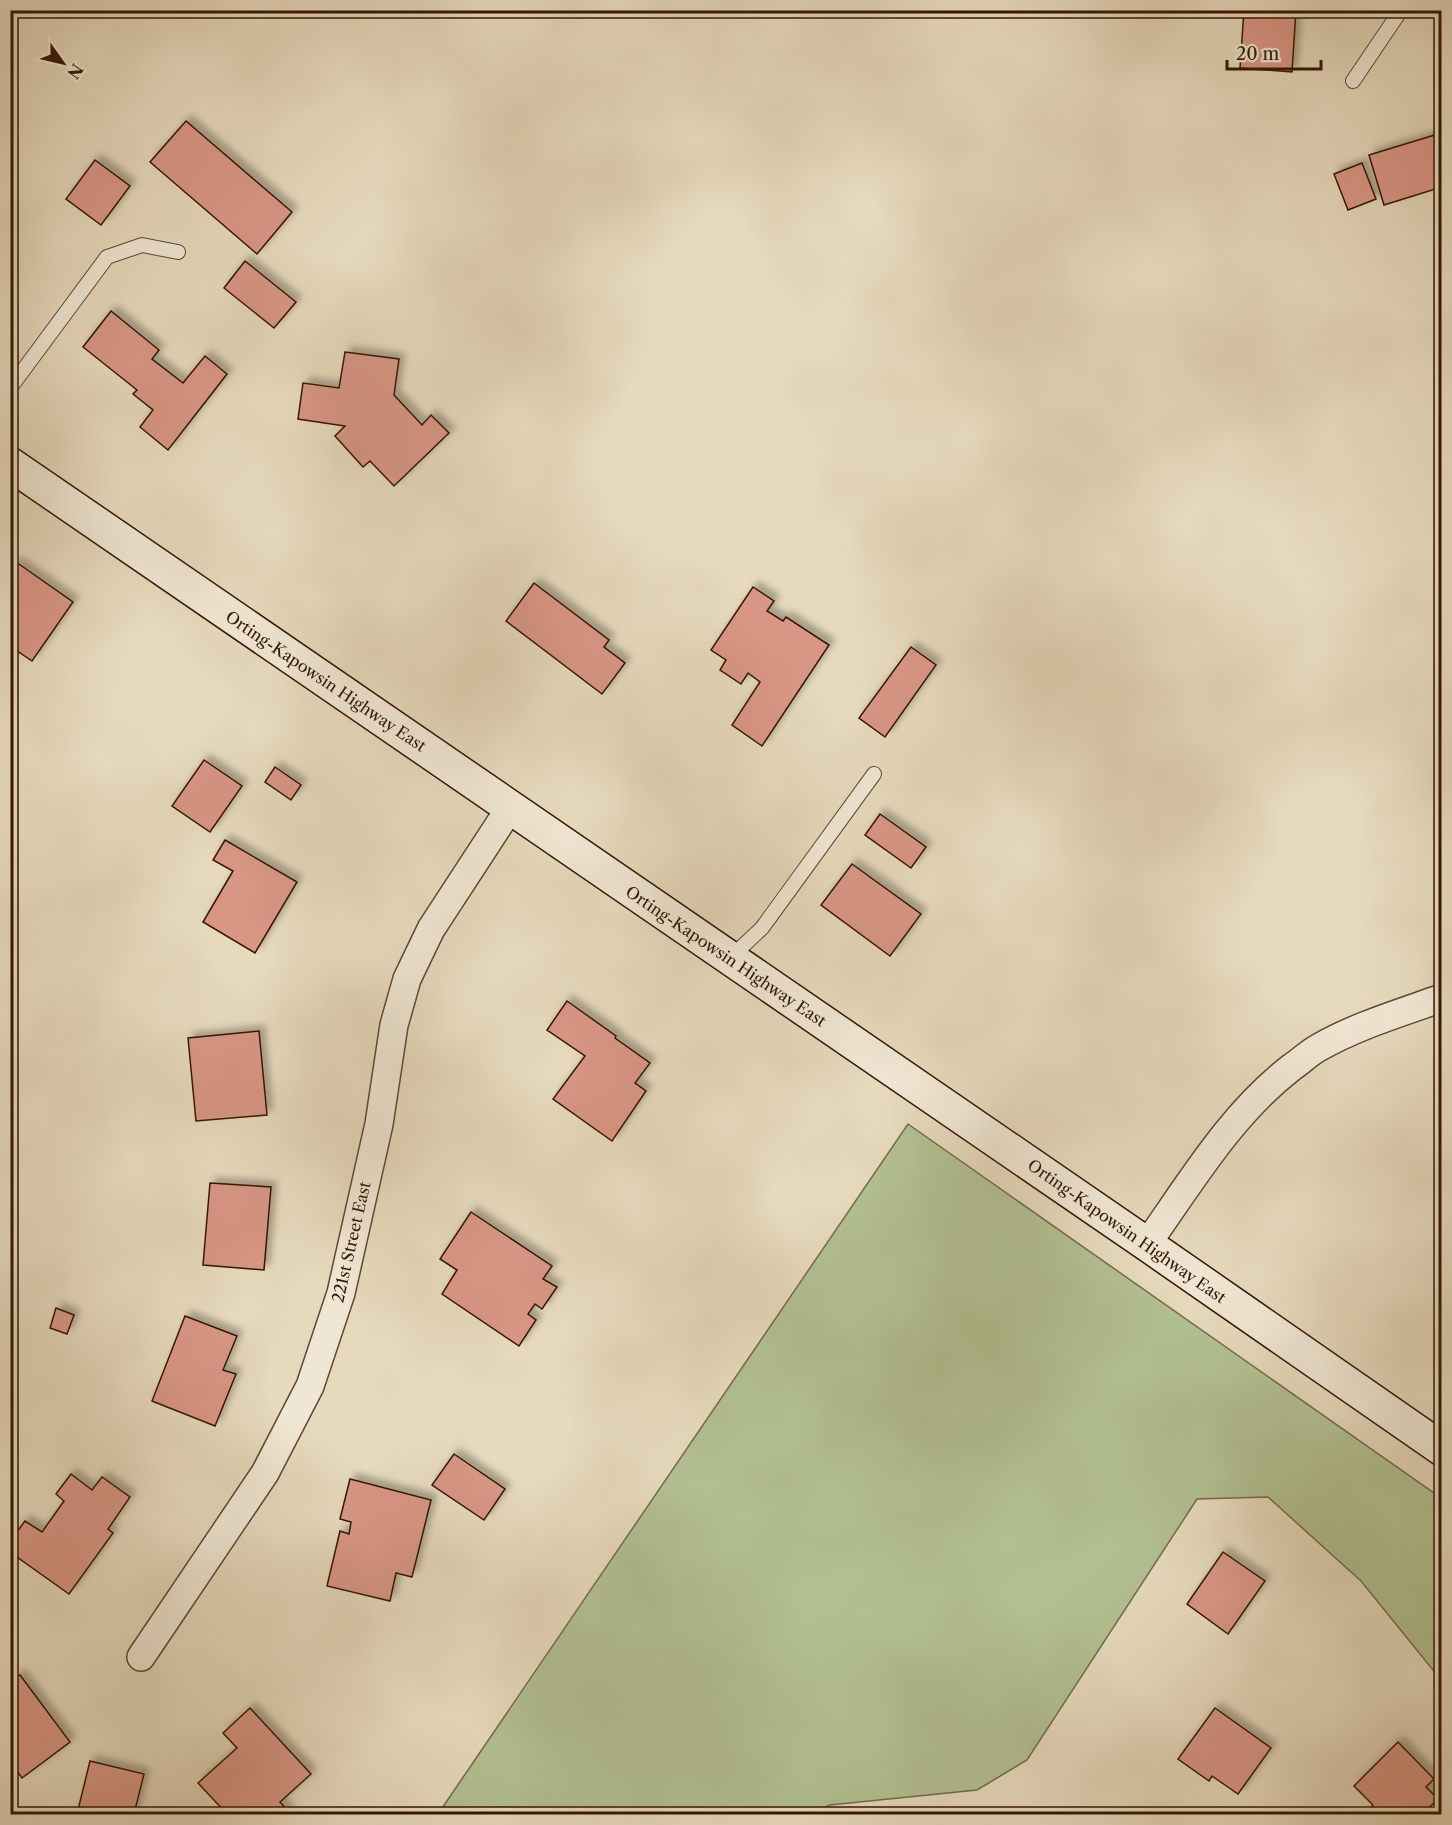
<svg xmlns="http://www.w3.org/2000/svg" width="1452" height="1825" viewBox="0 0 1452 1825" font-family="'Libre Caslon Text',serif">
<defs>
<filter id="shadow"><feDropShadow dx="5.5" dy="-5.5" stdDeviation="3" flood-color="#0004"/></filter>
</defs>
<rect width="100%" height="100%" fill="#e6d9bc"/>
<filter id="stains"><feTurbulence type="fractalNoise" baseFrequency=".00333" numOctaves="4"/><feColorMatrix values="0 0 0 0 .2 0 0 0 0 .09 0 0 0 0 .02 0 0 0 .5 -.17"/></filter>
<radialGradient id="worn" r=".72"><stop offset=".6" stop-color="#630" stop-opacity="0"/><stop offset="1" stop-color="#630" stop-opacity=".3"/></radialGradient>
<path fill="#b2c092" stroke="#736a4c" stroke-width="1.5" d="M908,1124l533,374v182l-80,-99 -93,-84 -71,2 -170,261 -50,30 -147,15 -18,9h-374z"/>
<g fill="#d89685" stroke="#341505" stroke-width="1.5" filter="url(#shadow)">
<path d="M1244,10h52l-4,62 -52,-4z"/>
<path d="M186,121l106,91 -35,42 -107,-92z"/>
<path d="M1438,134l4,12v41l-58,18 -15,-50z"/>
<path d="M95,160l35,26 -29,39 -35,-26z"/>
<path d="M1362,163l14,36 -28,11 -14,-36z"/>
<path d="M245,261l51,41 -22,26 -50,-40z"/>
<path d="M111,311l48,39 -7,9 31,24 22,-27 22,18 -59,76 -28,-23 13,-17 -20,-16 4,-4 -54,-43z"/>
<path d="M345,352l54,7 -5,36 28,30 9,-10 18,18 -55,53 -24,-25 -7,6 -28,-31 10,-10 -47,-7 5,-36 36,5z"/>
<path d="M16,562l57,40 -41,59 -22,-15v-76z"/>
<path d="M534,583l75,57 -5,7 21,16 -23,31 -96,-73z"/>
<path d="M753,587l21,14 -7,10 16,10 3,-4 43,28 -67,101 -30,-21 28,-43 -12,-9 -7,11 -21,-14 6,-10 -15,-10z"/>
<path d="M911,647l25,18 -51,72 -26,-19z"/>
<path d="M204,760l38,26 -32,46 -38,-26z"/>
<path d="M275,767l26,18 -10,15 -26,-18z"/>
<path d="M880,814l46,33 -15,21 -46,-33z"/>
<path d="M225,840l72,42 -42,71 -52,-31 30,-51 -20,-11z"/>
<path d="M852,864l69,50 -31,42 -69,-51z"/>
<path d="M567,1001l49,35 -1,2 35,25 -15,20 11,8 -34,50 -59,-42 32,-43 -38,-26z"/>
<path d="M259,1031l8,84 -71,6 -8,-83z"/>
<path d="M210,1183l61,4 -7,83 -61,-5z"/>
<path d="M471,1212l81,54 -9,13 14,8 -15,22 -7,-5 -7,10 8,6 -17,26 -77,-52 15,-24 -17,-11z"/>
<path d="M56,1308l18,7 -7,19 -17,-6z"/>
<path d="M185,1316l52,20 -14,34 13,4 -21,52 -63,-25z"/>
<path d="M454,1454l51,35 -21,31 -52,-35z"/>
<path d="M71,1474l21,16 10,-13 28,20 -22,32 5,4 -44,61 -59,-42v-11l15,-20 17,11 22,-31 -8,-7z"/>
<path d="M350,1479l81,21 -19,77 -16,-4 -6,28 -63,-15 13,-55 9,3 2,-12 -11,-3z"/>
<path d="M1223,1552l42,29 -37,53 -41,-30z"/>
<path d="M20,1675l50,67 -48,36 -12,-16v-80z"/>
<path d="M250,1708l61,66 -31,28 9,10 -2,2h-60l-29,-31 39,-35 -14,-15z"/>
<path d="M1215,1708l56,40 -33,46 -26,-18 -3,5 -31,-22z"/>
<path d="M1398,1742l36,37 -8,8 12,12 -16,15h-57l8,-9 -19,-19z"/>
<path d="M90,1761l54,13 -10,40h-57z"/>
</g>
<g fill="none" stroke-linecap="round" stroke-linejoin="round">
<g stroke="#604633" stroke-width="16">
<g id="lane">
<path d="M1353,81l48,-71"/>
<path d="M10,388l97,-131 35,-12 36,7"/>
<path d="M730,958l32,-30 112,-154"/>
</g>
</g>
<g stroke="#604633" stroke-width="30">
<g id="street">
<path d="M1147,1244c44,-62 84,-130 145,-177 9,-6 17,-14 26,-19 38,-22 82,-35 124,-50"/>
<path d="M141,1657l124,-184 45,-87 31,-93 38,-169 15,-99 13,-46 24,-50 79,-121"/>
</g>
</g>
<g stroke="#341505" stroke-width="36">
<path id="secondary" d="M10,464l1141,783 291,202"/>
</g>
<use href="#lane" stroke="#efe6d3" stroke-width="14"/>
<use href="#street" stroke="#efe6d3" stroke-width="27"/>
<use href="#secondary" stroke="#efe6d3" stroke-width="33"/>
</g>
<g text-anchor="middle" stroke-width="6" stroke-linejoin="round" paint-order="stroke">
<g font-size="16" fill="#341505" stroke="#efe6d3">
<text transform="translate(326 681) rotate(34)" y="6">Orting-Kapowsin Highway East</text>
<text transform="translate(726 956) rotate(34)" y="6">Orting-Kapowsin Highway East</text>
<text transform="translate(1127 1231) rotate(35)" y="6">Orting-Kapowsin Highway East</text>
<text transform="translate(351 1242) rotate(-77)" y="6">221st Street East</text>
</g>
</g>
<rect width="1452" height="1825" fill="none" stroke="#e6d9bc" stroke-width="36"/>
<rect x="12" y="12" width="1428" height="1801" fill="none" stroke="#341505" stroke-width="3"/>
<rect x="18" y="18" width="1416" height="1789" fill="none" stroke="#341505" stroke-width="1.5"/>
<g transform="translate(63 63) rotate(124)" stroke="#efe6d3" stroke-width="4.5" paint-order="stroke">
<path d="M0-4.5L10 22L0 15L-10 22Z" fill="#341505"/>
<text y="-9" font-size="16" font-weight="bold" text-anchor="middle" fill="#341505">N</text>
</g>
<path d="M1227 60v9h94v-9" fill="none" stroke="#341505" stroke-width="3"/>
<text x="1236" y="60" font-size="18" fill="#341505" stroke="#efe6d3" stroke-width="4.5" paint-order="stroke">20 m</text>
<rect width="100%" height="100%" filter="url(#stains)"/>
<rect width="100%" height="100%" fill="url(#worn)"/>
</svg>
